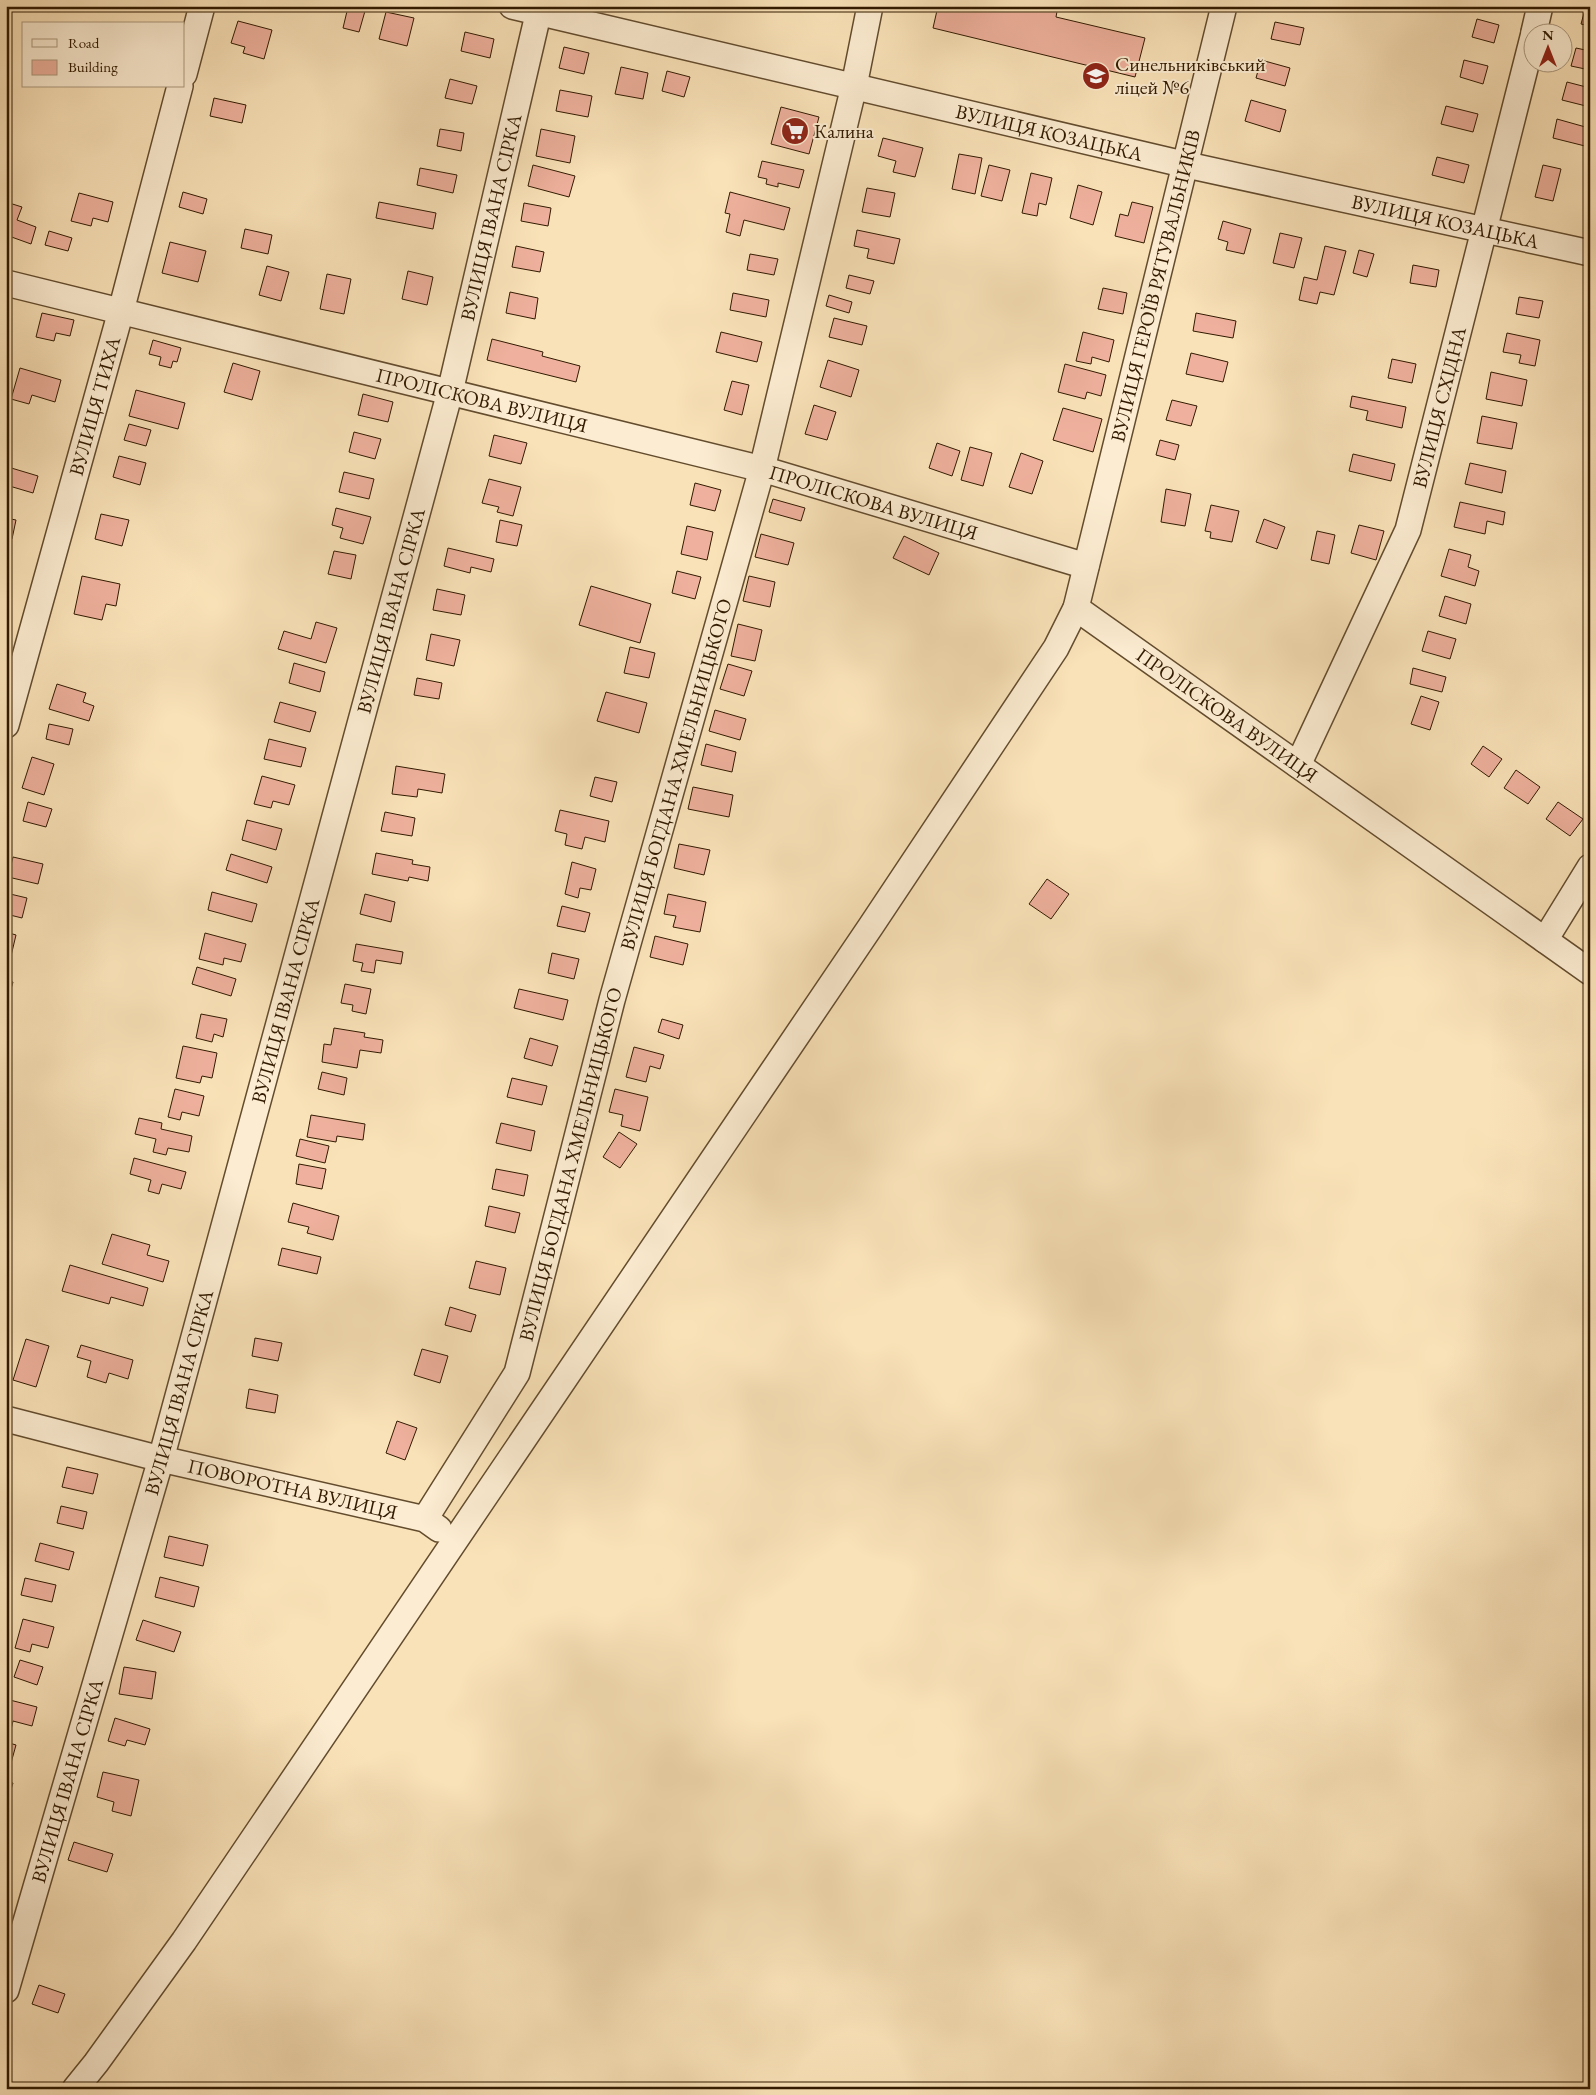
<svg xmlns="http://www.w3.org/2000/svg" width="1596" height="2095" viewBox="0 0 1596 2095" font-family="'EB Garamond',serif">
<rect width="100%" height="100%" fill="#fae2b8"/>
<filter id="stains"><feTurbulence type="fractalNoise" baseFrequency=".004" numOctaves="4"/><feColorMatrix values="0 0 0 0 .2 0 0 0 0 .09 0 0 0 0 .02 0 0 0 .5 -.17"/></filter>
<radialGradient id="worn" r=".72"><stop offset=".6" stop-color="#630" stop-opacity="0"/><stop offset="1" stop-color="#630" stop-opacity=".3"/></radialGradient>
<g fill="#efb19d" stroke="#311a00">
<path d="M938,6h59l14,4 1,-4h46l-2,11 89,21 -10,39 -202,-49z"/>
<path d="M1586,6l4,1v19l-9,-2z"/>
<path d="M348,7l17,4 -6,21 -16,-4z"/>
<path d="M386,12l28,6 -7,28 -28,-7z"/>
<path d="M1477,19l22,6 -5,18 -22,-6z"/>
<path d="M238,21l34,9 -8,29 -21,-6 2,-6 -14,-4z"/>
<path d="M1275,22l29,6 -4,17 -29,-6z"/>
<path d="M465,32l29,7 -4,19 -29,-7z"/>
<path d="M564,47l25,6 -5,21 -25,-6z"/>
<path d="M1576,48l14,3v19l-19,-4z"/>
<path d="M1261,60l29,8 -5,18 -29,-8z"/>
<path d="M1464,60l24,6 -5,18 -23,-7z"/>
<path d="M621,67l27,6 -5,26 -28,-5z"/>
<path d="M667,71l23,6 -6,20 -22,-6z"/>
<path d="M450,79l27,7 -5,18 -27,-6z"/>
<path d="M1567,82l23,6v19l-28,-7z"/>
<path d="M560,90l32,6 -4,21 -32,-6z"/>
<path d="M214,98l32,7 -4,18 -32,-7z"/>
<path d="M1251,100l35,10 -6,22 -35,-11z"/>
<path d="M1446,106l32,8 -5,18 -32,-8z"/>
<path d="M781,107l38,10 -10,37 -38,-10z"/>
<path d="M1557,119l32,9 -4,18 -32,-8z"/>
<path d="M440,129l24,4 -3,18 -24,-5z"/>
<path d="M541,129l34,7 -5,27 -34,-7z"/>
<path d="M883,138l40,10 -8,29 -22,-5 3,-11 -18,-5z"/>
<path d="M959,154l23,4 -7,36 -23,-5z"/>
<path d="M1437,157l32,8 -5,18 -32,-8z"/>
<path d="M762,161l42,9 -5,18 -21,-5v4l-12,-3 1,-5 -9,-2z"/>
<path d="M533,165l42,11 -6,21 -41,-11z"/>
<path d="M989,165l21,5 -8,31 -21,-5z"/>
<path d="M1543,165l18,4 -8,32 -18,-4z"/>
<path d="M420,168l37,7 -4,18 -36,-8z"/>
<path d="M1031,173l21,5 -6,27 -7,-2 -2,13 -15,-3z"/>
<path d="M1078,185l24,7 -9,33 -23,-7z"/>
<path d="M867,188l28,5 -5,24 -28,-5z"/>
<path d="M183,192l24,7 -4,15 -24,-7z"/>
<path d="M730,192l60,16 -6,22 -40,-10 -4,16 -14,-4 4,-18 -5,-1z"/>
<path d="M79,193l34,9 -5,20 -15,-4 -2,8 -20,-5z"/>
<path d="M6,202l16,5 -5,13 19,7 -5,17 -25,-9z"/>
<path d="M379,202l57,11 -3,16 -57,-11z"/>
<path d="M1132,202l21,5 -9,36 -29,-7 5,-22 8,2z"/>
<path d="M524,203l27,5 -3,18 -27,-5z"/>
<path d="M1223,221l28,8 -7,25 -18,-4 2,-8 -10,-3z"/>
<path d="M245,229l27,6 -4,19 -27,-6z"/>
<path d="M857,230l43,9 -6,25 -27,-6 2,-9 -15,-3z"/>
<path d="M49,231l23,7 -4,13 -23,-6z"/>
<path d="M1280,233l22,5 -8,30 -21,-5z"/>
<path d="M170,242l36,9 -8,31 -36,-9z"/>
<path d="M516,246l28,6 -4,20 -28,-5z"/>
<path d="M1325,246l21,5 -12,44 -14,-3 -3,12 -18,-4 5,-23 13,3z"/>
<path d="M1359,250l15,4 -7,23 -14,-4z"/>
<path d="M750,254l28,5 -4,16 -27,-5z"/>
<path d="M1413,265l26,5 -3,17 -26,-4z"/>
<path d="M267,266l22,6 -8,29 -22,-6z"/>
<path d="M408,271l25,6 -6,28 -25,-6z"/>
<path d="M327,274l24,5 -7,35 -24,-5z"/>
<path d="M849,275l25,6 -4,13 -24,-6z"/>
<path d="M1103,288l24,5 -4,21 -25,-5z"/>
<path d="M510,292l28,6 -3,21 -29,-6z"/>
<path d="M733,293l36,7 -3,17 -36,-7z"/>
<path d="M829,295l23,7 -3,11 -23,-7z"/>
<path d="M1519,297l24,4 -4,17 -23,-4z"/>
<path d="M42,313l32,7 -4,16 -14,-3 -2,8 -18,-4z"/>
<path d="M1196,313l40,8 -3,17 -40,-7z"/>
<path d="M834,318l33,8 -5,19 -33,-8z"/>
<path d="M721,332l41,10 -5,20 -41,-10z"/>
<path d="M1083,332l31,8 -5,22 -17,-5 -1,7 -15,-3z"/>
<path d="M1507,333l33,7 -5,26 -16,-3 2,-8 -18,-3z"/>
<path d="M492,339l51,13 -1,4 38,10 -4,16 -89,-22z"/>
<path d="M153,340l28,8 -4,14 -4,-1 -2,7 -12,-3 2,-8 -12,-3z"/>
<path d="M1191,353l37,9 -5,20 -37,-8z"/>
<path d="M1392,359l24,5 -4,19 -24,-5z"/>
<path d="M828,360l31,10 -8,27 -31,-10z"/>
<path d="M233,363l27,8 -8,29 -28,-8z"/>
<path d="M1065,364l41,11 -5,21 -14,-4 -2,7 -27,-7z"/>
<path d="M20,368l41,12 -6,22 -23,-7 -3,9 -18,-5z"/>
<path d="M1491,372l36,8 -5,26 -36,-7z"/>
<path d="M732,381l17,4 -7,30 -18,-5z"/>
<path d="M136,390l49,13 -7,26 -49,-13z"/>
<path d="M363,394l30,8 -5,20 -30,-7z"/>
<path d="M1352,396l54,11 -4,21 -36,-8 2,-9 -18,-4z"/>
<path d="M1172,400l25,6 -6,20 -25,-6z"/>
<path d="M814,405l22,7 -9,28 -22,-6z"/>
<path d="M1063,408l39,11 -9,33 -40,-12z"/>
<path d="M1482,416l35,7 -5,26 -35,-6z"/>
<path d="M129,424l22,6 -5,16 -22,-6z"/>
<path d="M354,432l27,7 -6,20 -26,-7z"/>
<path d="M494,435l33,8 -6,21 -32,-8z"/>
<path d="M1160,440l19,5 -4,15 -19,-5z"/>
<path d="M937,443l23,8 -8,25 -23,-8z"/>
<path d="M970,447l22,6 -9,33 -22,-6z"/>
<path d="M1021,453l22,8 -11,33 -23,-7z"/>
<path d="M1353,454l42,10 -4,17 -42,-10z"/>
<path d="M119,456l27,7 -6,22 -27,-8z"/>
<path d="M1470,463l36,8 -4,22 -37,-9z"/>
<path d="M8,467l30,9 -5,17 -27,-8z"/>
<path d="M344,472l30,7 -5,20 -30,-7z"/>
<path d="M489,479l32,8 -8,29 -16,-4 2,-5 -17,-4z"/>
<path d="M695,483l26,7 -6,21 -25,-6z"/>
<path d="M1166,489l25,5 -6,32 -24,-4z"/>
<path d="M773,499l32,9 -4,13 -32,-9z"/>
<path d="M1460,502l45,10 -2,13 -16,-4 -2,13 -31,-7z"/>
<path d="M1211,505l28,6 -7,31 -22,-4 1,-6 -6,-1z"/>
<path d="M336,508l35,9 -8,27 -23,-6 3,-10 -11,-3z"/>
<path d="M101,514l28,6 -7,26 -27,-7z"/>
<path d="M6,518l10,2 -4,19 -6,-2z"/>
<path d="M1264,519l21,8 -8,22 -21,-7z"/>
<path d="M500,520l22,5 -5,21 -21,-4z"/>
<path d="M1359,525l25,6 -8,29 -25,-7z"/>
<path d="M687,526l26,6 -6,28 -26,-6z"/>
<path d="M1317,531l18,4 -6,29 -18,-4z"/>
<path d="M761,534l33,9 -6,22 -33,-8z"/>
<path d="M904,536l35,17 -10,22 -36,-17z"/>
<path d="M448,548l46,11 -3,13 -20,-5 -1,6 -26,-7z"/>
<path d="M1449,549l22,6 -3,12 11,4 -4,15 -34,-10z"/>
<path d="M334,551l22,4 -5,24 -23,-5z"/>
<path d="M677,571l24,6 -6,22 -23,-6z"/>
<path d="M82,576l38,8 -4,22 -10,-2 -4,16 -28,-6z"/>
<path d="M749,576l26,6 -5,25 -27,-6z"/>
<path d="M591,586l60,18 -11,39 -61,-18z"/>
<path d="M437,589l28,6 -4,20 -28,-5z"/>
<path d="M1445,596l26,8 -5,20 -27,-8z"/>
<path d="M316,622l21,6 -11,35 -48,-14 6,-18 27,8z"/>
<path d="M738,624l24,6 -7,31 -24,-5z"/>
<path d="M1428,631l28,8 -6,20 -28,-8z"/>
<path d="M431,634l29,6 -6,26 -28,-6z"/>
<path d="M630,647l25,6 -6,25 -25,-5z"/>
<path d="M294,663l31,9 -5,20 -31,-9z"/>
<path d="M728,664l24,7 -8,25 -24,-7z"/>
<path d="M1413,668l33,9 -4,15 -32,-8z"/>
<path d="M417,678l25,5 -3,16 -25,-4z"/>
<path d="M57,684l29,9 -3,9 11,4 -5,15 -40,-12z"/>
<path d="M606,692l41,11 -8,30 -42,-12z"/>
<path d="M1421,696l18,6 -9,28 -19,-6z"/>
<path d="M280,702l36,10 -6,20 -36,-10z"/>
<path d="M715,710l31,9 -6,21 -31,-9z"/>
<path d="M49,724l24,5 -4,16 -23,-6z"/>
<path d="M269,739l37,9 -5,19 -37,-8z"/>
<path d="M706,744l30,8 -4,20 -31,-7z"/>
<path d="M1483,746l19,13 -13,18 -18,-13z"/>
<path d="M32,757l22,7 -10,31 -22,-7z"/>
<path d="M396,766l49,8 -3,19 -24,-4 -1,8 -25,-3z"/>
<path d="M1516,770l24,17 -12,17 -24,-16z"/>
<path d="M262,776l33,9 -6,20 -16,-4 -2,7 -17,-4z"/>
<path d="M595,777l22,5 -5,20 -22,-6z"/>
<path d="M693,787l40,8 -4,22 -41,-8z"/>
<path d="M28,802l24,7 -6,18 -23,-6z"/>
<path d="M1558,802l25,17 -13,17 -24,-17z"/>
<path d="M560,810l49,11 -4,21 -20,-5 -3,12 -17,-4 2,-11 -12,-3z"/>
<path d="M385,812l30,6 -3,18 -31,-5z"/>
<path d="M247,820l35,9 -6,21 -34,-10z"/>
<path d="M679,844l31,6 -6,25 -30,-7z"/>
<path d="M376,853l37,7 -1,4 18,3 -2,14 -19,-4 -1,4 -36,-7z"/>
<path d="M231,854l41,13 -5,16 -41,-13z"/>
<path d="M13,857l30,7 -5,20 -30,-7z"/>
<path d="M572,862l24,7 -5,21 -11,-2 -2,10 -13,-4z"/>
<path d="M1047,879l22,15 -18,25 -22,-15z"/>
<path d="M212,892l45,12 -5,18 -44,-12z"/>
<path d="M6,893l21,5 -5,20 -16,-4z"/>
<path d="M365,894l30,8 -4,20 -31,-8z"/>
<path d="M668,894l38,8 -6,30 -27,-5 3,-11 -12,-2z"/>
<path d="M562,906l28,7 -5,19 -28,-6z"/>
<path d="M6,932l10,3 -5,21 -5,-1z"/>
<path d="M205,933l41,11 -5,18 -17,-4 -1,7 -24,-6z"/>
<path d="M655,936l33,8 -5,21 -33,-8z"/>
<path d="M356,944l47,8 -2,12 -25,-4 -2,13 -13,-2 2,-8 -10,-2z"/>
<path d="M552,953l27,6 -5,20 -26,-6z"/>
<path d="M197,967l39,12 -5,17 -39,-12z"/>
<path d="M6,980l7,2 -5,18 -2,-1z"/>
<path d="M345,984l26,5 -5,25 -14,-3 1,-6 -12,-2z"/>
<path d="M519,989l49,11 -5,20 -49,-12z"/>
<path d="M201,1014l26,5 -4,18 -9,-3 -2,8 -16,-4z"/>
<path d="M662,1019l21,6 -4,14 -21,-7z"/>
<path d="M334,1028l31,5 -1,4 19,3 -2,13 -21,-3 -3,18 -35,-6 2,-18 7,1z"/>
<path d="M530,1038l28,8 -6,20 -28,-8z"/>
<path d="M183,1046l34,7 -5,25 -10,-2 -2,7 -24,-5z"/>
<path d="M634,1047l30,8 -4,14 -10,-3 -4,16 -20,-5z"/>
<path d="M322,1072l25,6 -3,17 -26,-6z"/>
<path d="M512,1078l35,8 -5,19 -35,-8z"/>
<path d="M175,1089l29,7 -5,20 -17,-4 -2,8 -12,-3z"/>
<path d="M615,1089l33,8 -8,34 -19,-5 2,-11 -14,-3z"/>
<path d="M311,1115l54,9 -2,16 -26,-4 -1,6 -29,-5z"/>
<path d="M139,1118l23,5 -1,6 31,7 -3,16 -21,-4 -2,7 -13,-3 3,-13 -21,-5z"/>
<path d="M501,1123l34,8 -4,20 -35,-8z"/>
<path d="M619,1132l18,12 -17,24 -17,-11z"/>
<path d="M300,1139l29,7 -4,17 -29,-7z"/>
<path d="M134,1158l52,14 -5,17 -19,-5 -3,10 -11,-3 3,-11 -21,-6z"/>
<path d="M299,1164l27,5 -4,20 -26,-5z"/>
<path d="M496,1169l32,6 -4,21 -32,-7z"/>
<path d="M293,1203l46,13 -6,24 -26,-7 2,-6 -21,-5z"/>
<path d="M489,1206l31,7 -5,20 -30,-7z"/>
<path d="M112,1234l38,11 -3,10 22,6 -6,21 -61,-18z"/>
<path d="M282,1248l39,9 -4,17 -39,-9z"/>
<path d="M476,1261l30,7 -6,27 -31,-7z"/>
<path d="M70,1265l78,23 -5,18 -32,-9 -2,7 -47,-13z"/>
<path d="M450,1307l26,8 -5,17 -26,-7z"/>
<path d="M255,1338l27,5 -4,18 -26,-5z"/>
<path d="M26,1339l23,7 -13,41 -23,-7z"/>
<path d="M81,1345l52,15 -5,19 -19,-6 -3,10 -19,-6 4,-16 -14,-4z"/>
<path d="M422,1349l26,7 -8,27 -26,-8z"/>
<path d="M249,1389l29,6 -3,18 -29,-5z"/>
<path d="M397,1421l20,7 -12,32 -19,-7z"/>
<path d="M67,1467l31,7 -5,20 -31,-7z"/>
<path d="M61,1506l26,6 -4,17 -26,-6z"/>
<path d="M169,1536l39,9 -5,21 -39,-9z"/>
<path d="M40,1543l34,9 -5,18 -34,-9z"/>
<path d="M160,1577l39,10 -5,20 -39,-10z"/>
<path d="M25,1578l31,7 -4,17 -31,-7z"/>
<path d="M23,1619l31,8 -6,21 -16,-4 -2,8 -15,-4z"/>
<path d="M143,1620l38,12 -7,20 -38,-12z"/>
<path d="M20,1660l23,7 -6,18 -23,-8z"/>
<path d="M124,1667l32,5 -4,27 -33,-5z"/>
<path d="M6,1699l31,8 -5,19 -19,-5 -2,9 -5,-1z"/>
<path d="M115,1718l35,11 -5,16 -18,-5 -2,6 -17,-5z"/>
<path d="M6,1742l10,3 -5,18 -5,-1z"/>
<path d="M103,1772l36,8 -8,36 -19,-5 2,-9 -17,-5z"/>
<path d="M6,1781l7,2 -7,23z"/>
<path d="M74,1842l39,12 -6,18 -39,-12z"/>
<path d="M39,1985l26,9 -7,19 -26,-9z"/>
</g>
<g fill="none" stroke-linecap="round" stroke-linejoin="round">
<g stroke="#634c2e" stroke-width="28">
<g id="minor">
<path id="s1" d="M512,6l675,159 403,88"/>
<path d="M1534,32l6,-26"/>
<path d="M184,74l18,-68"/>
<path id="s2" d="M6,283l756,186 324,97"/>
<path id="s3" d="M1076,608l514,364"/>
<path id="s4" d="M6,725l115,-414 59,-225"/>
<path id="s5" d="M1298,765l110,-235 126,-497"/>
<path d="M1545,940l45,-73"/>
<path id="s6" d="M6,1419l155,40 264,60 14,10"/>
<path id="s7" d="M425,1519l92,-146 95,-373 150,-531 92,-383 16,-80"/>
<path id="s8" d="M6,1990l155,-531 289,-1067 90,-386"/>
<path id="s9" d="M75,2089l21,-26 88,-122 687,-1015 185,-278 20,-40 148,-602"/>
</g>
</g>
<use href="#minor" stroke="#fcecd1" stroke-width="25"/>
</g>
<defs>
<g id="school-disc" transform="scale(1.4375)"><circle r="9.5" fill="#8f2418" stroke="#fcecd1"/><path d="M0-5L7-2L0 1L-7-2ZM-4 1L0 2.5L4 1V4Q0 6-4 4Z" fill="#fff"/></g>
<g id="supermarket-disc" transform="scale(1.4375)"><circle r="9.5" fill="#8f2418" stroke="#fcecd1"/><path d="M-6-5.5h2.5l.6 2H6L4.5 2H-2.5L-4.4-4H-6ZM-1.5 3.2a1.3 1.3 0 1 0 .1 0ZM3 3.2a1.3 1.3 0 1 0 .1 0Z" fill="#fff"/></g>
</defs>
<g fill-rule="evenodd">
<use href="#school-disc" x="1096" y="76"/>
<use href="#supermarket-disc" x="795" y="131"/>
</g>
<g text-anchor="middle" stroke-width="4" stroke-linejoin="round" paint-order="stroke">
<g font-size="20" fill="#311a00" stroke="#fcecd1" text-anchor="start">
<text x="1115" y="71">Синельниківський<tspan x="1115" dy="23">ліцей №6</tspan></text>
<text x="814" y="138">Калина</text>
</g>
<g font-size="20" fill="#311a00" stroke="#fcecd1">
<text dy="7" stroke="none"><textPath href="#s1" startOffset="552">ВУЛИЦЯ КОЗАЦЬКА</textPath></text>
<text dy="7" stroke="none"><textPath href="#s8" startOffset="1838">ВУЛИЦЯ ІВАНА СІРКА</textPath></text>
<text dy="7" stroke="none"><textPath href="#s1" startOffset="958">ВУЛИЦЯ КОЗАЦЬКА</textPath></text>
<text dy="7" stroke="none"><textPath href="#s9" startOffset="2120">ВУЛИЦЯ ГЕРОЇВ РЯТУВАЛЬНИКІВ</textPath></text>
<text dy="7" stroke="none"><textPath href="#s2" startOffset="490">ПРОЛІСКОВА ВУЛИЦЯ</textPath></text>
<text dy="7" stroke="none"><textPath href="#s4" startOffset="331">ВУЛИЦЯ ТИХА</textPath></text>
<text dy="7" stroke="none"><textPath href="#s5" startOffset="386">ВУЛИЦЯ СХІДНА</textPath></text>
<text dy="7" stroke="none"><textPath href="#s2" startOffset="895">ПРОЛІСКОВА ВУЛИЦЯ</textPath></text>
<text dy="7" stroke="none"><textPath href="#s8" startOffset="1432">ВУЛИЦЯ ІВАНА СІРКА</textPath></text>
<text dy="7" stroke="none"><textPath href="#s3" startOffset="185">ПРОЛІСКОВА ВУЛИЦЯ</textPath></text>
<text dy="7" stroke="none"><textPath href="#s7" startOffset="792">ВУЛИЦЯ БОГДАНА ХМЕЛЬНИЦЬКОГО</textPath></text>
<text dy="7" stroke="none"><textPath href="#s8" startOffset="1028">ВУЛИЦЯ ІВАНА СІРКА</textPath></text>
<text dy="7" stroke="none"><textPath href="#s7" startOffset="388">ВУЛИЦЯ БОГДАНА ХМЕЛЬНИЦЬКОГО</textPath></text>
<text dy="7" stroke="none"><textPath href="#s8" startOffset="622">ВУЛИЦЯ ІВАНА СІРКА</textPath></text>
<text dy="7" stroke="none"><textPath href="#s6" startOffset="295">ПОВОРОТНА ВУЛИЦЯ</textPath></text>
<text dy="7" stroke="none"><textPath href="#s8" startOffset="218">ВУЛИЦЯ ІВАНА СІРКА</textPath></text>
</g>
</g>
<rect width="1596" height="2095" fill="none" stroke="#fae2b8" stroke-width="25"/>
<rect x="8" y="8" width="1581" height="2080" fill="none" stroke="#311a00" stroke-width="2.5"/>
<rect x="12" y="12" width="1571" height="2070" fill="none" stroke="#311a00"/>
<rect x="22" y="22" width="162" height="65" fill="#fcecd1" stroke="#ab987d"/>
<rect x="32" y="39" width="25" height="8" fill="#fcecd1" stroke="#ab987d"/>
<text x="68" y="48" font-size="15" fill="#311a00">Road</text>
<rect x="32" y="60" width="25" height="15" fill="#efb19d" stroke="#ab987d"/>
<text x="68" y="72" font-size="15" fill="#311a00">Building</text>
<g transform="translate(1548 48)"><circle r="24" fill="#fcecd1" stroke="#ab987d"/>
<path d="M0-4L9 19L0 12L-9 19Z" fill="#8f2418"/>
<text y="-8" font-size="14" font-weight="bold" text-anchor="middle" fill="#311a00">N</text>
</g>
<rect width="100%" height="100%" filter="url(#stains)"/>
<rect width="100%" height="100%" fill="url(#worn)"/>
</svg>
